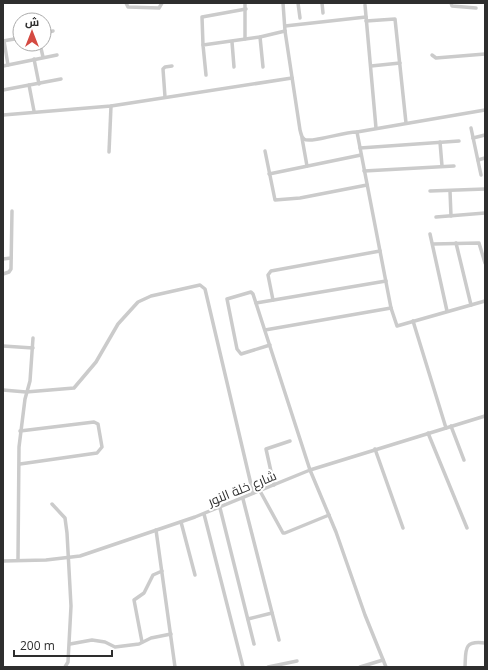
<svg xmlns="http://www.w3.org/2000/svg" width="488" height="670" viewBox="0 0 488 670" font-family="'Open Sans',Cairo,sans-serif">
<rect width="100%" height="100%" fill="#fff"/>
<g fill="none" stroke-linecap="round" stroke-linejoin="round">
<g stroke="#cbcbcb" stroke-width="3.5">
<path d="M126,3l2,4 31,1 3,-5"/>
<path d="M245,3v36"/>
<path d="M283,3l2,28 15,99c1,3 1,7 4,9 6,5 42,-8 53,-7l34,176 6,18 88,-25"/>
<path d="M298,3l2,15"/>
<path d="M322,3l1,10"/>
<path d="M451,3l1,3 24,2"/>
<path d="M365,5l11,123"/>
<path d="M366,21l29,-2 11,104"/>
<path d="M285,26l81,-9"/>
<path d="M44,33l9,-2"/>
<path d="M260,37l3,30"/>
<path d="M3,41l17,-3"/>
<path d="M4,41l4,24"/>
<path d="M232,42l2,25"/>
<path d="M40,44l3,13"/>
<path d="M203,45l-1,-28 44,-8"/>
<path d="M432,55l4,3 49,-4"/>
<path d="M34,59l5,25"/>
<path d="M3,66l54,-11"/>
<path d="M371,66l29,-3"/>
<path d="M206,75l-3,-30 57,-8 25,-6"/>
<path d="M29,85l5,26"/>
<path d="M3,90l58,-11"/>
<path d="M165,97l-2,-28 2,-2 7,-1"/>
<path d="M3,115l108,-9 181,-28"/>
<path d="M471,128l10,47"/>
<path d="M357,132l128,-22"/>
<path d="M302,138l5,28"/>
<path d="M473,138l12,-3"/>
<path d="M440,142l2,24"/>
<path d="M360,148l99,-7"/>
<path d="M265,151l10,49 25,-2 67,-13"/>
<path d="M109,152l2,-46"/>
<path d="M478,160l7,-2"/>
<path d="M364,171l90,-5"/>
<path d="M269,174l92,-19"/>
<path d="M430,191l55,-2"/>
<path d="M450,191l1,25"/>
<path d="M436,217l49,-4"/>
<path d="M430,234l17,77"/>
<path d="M456,243l15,62"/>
<path d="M433,244l46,-1 6,20"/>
<path d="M3,259l8,-1"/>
<path d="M3,274l6,-2 2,-3 1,-58"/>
<path d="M273,300l-5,-25 3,-4 109,-20"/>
<path d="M256,303l130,-22"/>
<path d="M413,321l33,107"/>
<path d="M265,330l126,-22"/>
<path d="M270,345l-29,9 -4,-5 -10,-50 24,-7 2,2 57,176 26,62 29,83 21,52"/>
<path d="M3,346l30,2"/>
<path d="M3,390l23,2 48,-4 22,-26 22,-38 20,-22 13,-6 49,-11 5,4 48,204"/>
<path d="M451,426l13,34"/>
<path d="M428,433l39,95"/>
<path d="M375,449l28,79"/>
<path d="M20,464l77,-11 5,-6 -4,-23 -4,-2 -74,9"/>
<path d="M274,485l-8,-36 24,-8"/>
<path d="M260,491l23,42h2l44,-18"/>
<path d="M243,499l36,141"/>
<path d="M52,504l13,14 2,15 4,73 -3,56 -3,5"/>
<path d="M220,508l34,136"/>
<path d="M204,514l39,153"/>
<path d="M181,522l14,53"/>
<path d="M156,530l19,137"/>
<path d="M18,560l1,-113 6,-48 5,-18 3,-43"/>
<path d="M3,561l43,-1 34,-4 115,-39 115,-47 175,-54"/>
<path d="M248,619l24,-6"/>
<path d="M142,642l-8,-42 10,-7 9,-18 9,-4"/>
<path d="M70,644l22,-4 13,2 10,5 24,-3 12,-6 20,-4"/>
<path d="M268,667l29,-6"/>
<path d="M360,667l23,-7"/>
<path d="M465,667c1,-17 -2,-27 20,-24"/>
</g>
</g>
<g text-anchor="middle" stroke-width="4" stroke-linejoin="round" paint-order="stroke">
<g font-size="13" fill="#2e2e2e" stroke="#fff">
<text transform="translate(242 488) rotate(-22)" y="5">شارع خلة النور</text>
</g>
</g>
<rect width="488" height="670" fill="none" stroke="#2e2e2e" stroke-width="8"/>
<g transform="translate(32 32)"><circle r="19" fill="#ffffff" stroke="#ababab"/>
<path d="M0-3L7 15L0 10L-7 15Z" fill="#d44a42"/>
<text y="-6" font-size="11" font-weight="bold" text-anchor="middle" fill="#2e2e2e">ش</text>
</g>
<path d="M14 650v6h98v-6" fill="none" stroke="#2e2e2e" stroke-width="2"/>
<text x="20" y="650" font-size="12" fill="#2e2e2e" stroke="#ffffff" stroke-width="3" paint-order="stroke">200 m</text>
</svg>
